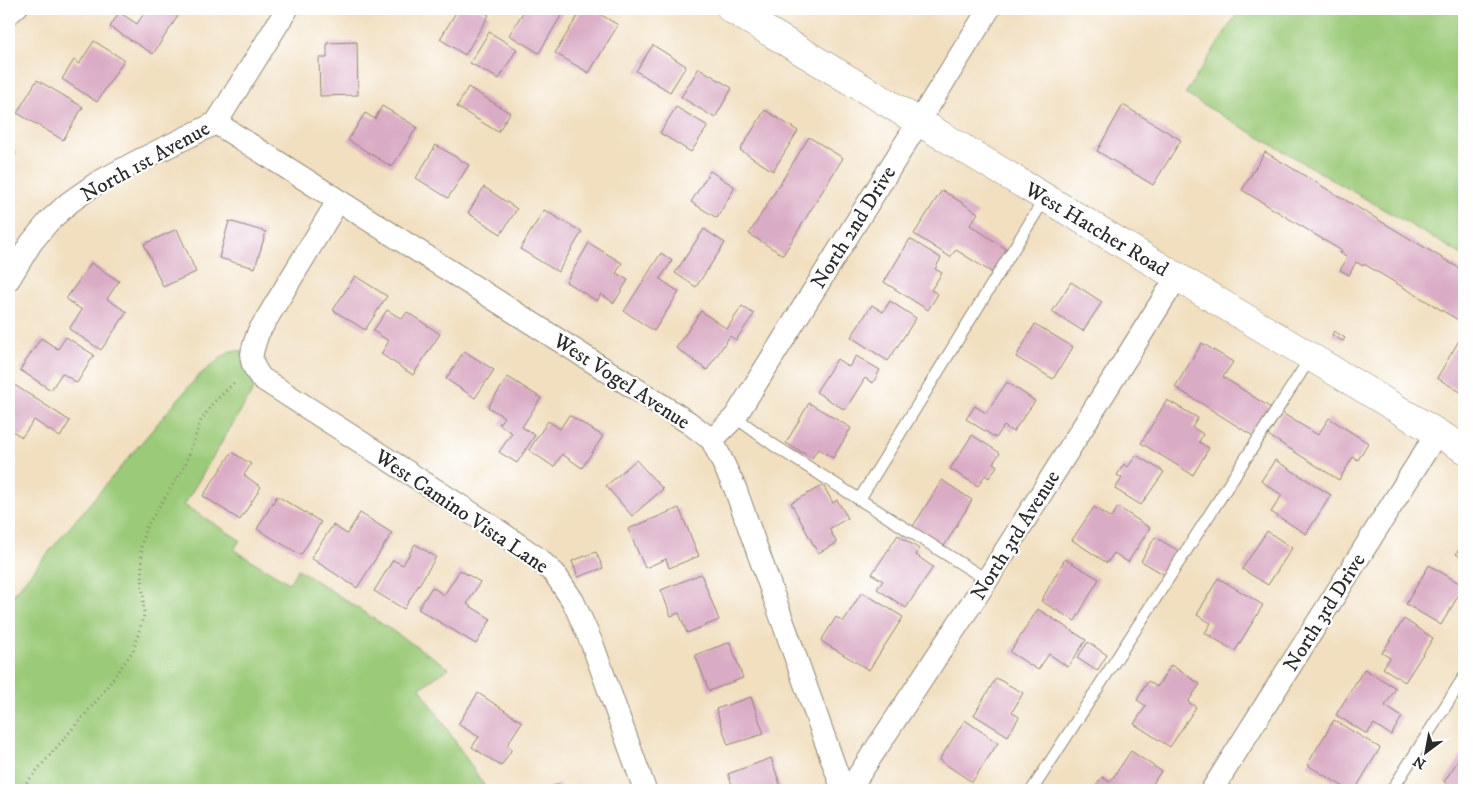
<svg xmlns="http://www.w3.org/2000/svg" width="1473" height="799" viewBox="0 0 1473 799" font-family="'IM FELL DW Pica',serif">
<rect width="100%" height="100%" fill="#fff"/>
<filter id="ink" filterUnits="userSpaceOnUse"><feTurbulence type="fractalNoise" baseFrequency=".02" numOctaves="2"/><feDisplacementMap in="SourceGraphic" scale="10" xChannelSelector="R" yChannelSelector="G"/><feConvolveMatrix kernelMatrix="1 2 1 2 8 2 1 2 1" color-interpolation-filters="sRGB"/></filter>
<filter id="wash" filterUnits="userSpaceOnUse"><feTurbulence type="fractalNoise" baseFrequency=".0096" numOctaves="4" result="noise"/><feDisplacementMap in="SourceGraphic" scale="20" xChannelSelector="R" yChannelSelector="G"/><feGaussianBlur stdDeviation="1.12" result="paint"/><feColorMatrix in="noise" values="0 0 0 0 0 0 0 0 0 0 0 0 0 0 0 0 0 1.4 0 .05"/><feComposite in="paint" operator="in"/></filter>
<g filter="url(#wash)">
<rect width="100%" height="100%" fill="#f1dfc0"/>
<g fill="#9bca78" stroke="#637a52">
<path d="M1240,9h224v247l-279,-162z"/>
<path d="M230,351h11l14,36 -71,118 56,35 -6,10 55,33 9,-14 151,99 -29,20 67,102h-478v-191l188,-222z"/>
</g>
<g id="blocks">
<g fill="#daabc4">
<path d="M147,9l35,1 -29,44 -43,-27 9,-15 18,12z"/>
<path d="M458,9h20l11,6 -24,40 -25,-16z"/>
<path d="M525,9h40l-26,44 -30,-18z"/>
<path d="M582,9h9l27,16 -29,48 -34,-20z"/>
<path d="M489,32l28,17 -18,30 -29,-16z"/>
<path d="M94,41l30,19 -27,42 -35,-23 12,-19 5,4z"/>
<path d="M357,42l1,53 -38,1 -1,-38h8v-15z"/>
<path d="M653,45l33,21 -16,26 -34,-21z"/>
<path d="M699,68l33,20 -17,30 -34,-21z"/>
<path d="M37,80l46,27 -20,33 -46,-27z"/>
<path d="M468,87l42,26 -12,19 -41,-25z"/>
<path d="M1123,105l58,35 -28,45 -56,-34z"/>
<path d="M382,106l35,21 -25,40 -44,-27 17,-27 10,6z"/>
<path d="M676,107l32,19 -17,26 -31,-19z"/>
<path d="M765,110l33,21 -25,40 -33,-21z"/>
<path d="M809,137l34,21 -60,97 -34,-21z"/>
<path d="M436,145l33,20 -21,33 -32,-20z"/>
<path d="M9,148l7,5 -7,11z"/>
<path d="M1265,152l199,119v43l-4,7 -96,-57 -1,2 -7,-4 -7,13 -9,-5 8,-13 -8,-4 2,-2 -100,-61z"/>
<path d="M710,171l25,16 -18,31 -26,-16z"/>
<path d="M484,187l33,22 -16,25 -33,-21z"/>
<path d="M942,190l36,23 -8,12 41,27 -15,23 -40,-25 -6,7 -36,-23z"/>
<path d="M544,210l38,22 -24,40 -38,-23z"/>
<path d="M229,221l37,11 -11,36 -36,-10z"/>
<path d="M177,229l19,43 -33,15 -19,-43z"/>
<path d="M704,229l21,14 -29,44 -21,-14z"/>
<path d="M910,239l31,19 -6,11 7,4 -11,17 7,4 -10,16 -44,-28z"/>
<path d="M589,243l33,20 -6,10 12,7 -14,23 -13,-9 -4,7 -31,-19z"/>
<path d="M661,253l11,8 -12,18 19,13 -25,39 -30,-20z"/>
<path d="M91,263l28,18 -12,18 20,13 -26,38 -32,-21 13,-19 -16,-11z"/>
<path d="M355,276l32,20 -22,34 -32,-20z"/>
<path d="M1071,282l31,20 -19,29 -31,-19z"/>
<path d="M890,301l26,17 -28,43 -37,-24 21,-32 11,7z"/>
<path d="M742,306l12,8 -18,26 -6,-4 -23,34 -31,-22 25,-37 26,18z"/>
<path d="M387,310l15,9 5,-7 33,22 -27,41 -32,-21 8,-13 -16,-10z"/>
<path d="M1035,324l38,23 -20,32 -37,-22z"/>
<path d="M1334,331l11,7 -2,3 -11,-6z"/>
<path d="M1464,332v62l-27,-16z"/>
<path d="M66,337l28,18 -17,28 -15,-10 -11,17 -31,-20 21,-32 17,11z"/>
<path d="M1202,343l31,19 -10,15 48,31 -18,28 -78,-49z"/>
<path d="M464,351l30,19 -19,28 -29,-19z"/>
<path d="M856,356l24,14 -7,13 -8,-5 -20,32 -29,-18 21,-33 12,8z"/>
<path d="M508,377l33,21 -19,29 13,8 -18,28 -18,-11 13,-19 -13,-9 5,-7 -16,-10z"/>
<path d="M1007,382l28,19 -22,31 -9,-6 -8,12 -30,-19 9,-13 11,7z"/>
<path d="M13,384l57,37 -10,16 -26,-17 -12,17 -13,-8v-38z"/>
<path d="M1167,400l31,18 -6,9 11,7 -4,8 10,6 -16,27 -52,-32z"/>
<path d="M809,403l42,25 -18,30 -15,-9 -6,9 -26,-15z"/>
<path d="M1282,413l36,22 11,-17 39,25 -10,17 -5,-3 -14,23 -71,-45z"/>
<path d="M569,415l34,21 -21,32 -20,-14 -8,13 -25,-17 19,-29 12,8z"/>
<path d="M972,435l28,18 -7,10 4,3 -8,12 -4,-3 -7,11 -28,-17z"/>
<path d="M232,452l19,12 -7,11 17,12 -21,33 -37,-24z"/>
<path d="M1136,455l28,17 -23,33 -26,-16 7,-11 -5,-3 7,-11 4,3z"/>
<path d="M636,460l27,29 -31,27 -26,-30z"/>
<path d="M1275,460l56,35 -25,39 -35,-22 11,-17 -21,-14z"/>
<path d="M942,480l30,20 -29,48 -31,-20z"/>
<path d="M823,485l10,18 4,-3 11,18 -19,11 8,14 -19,10 -27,-50z"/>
<path d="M277,496l44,26 -20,33 -44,-26z"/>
<path d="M1094,507l17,11 7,-11 32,21 -22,34 -14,-9 -7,10 -35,-23z"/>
<path d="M679,508l20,48 -30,12 -3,-9 -21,9 -17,-39z"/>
<path d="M360,513l32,20 -35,55 -46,-30 22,-33 14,9z"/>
<path d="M1267,531l25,17 -24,37 -26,-16z"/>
<path d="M898,535l21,14 -3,6 17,12 -27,41 -29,-19 6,-8 -11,-7z"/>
<path d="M1155,537l24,14 -14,24 -24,-14z"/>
<path d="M1464,541v18l-8,-5z"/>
<path d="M415,544l21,13 -32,52 -30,-18 19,-31 10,5z"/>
<path d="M596,552l7,16 -25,9 -6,-16z"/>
<path d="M1065,559l34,20 -24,42 -34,-20z"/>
<path d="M1429,565l35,21 -23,39 -35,-21z"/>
<path d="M460,570l20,12 -13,22 24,15 -15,25 -58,-35 14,-22 12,8z"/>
<path d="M701,574l18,46 -32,13 -8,-20 -8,3 -10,-26z"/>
<path d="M1218,578l45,27 -28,46 -30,-18 6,-10 -14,-8z"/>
<path d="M862,592l41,25 -34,53 -48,-29 15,-24 7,5z"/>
<path d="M1038,609l48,31 -18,27 -19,-13 -11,16 -28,-18z"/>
<path d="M1404,619l29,19 -28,44 -22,-14 7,-10 -8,-5z"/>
<path d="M730,642l13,36 -34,13 -14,-36z"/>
<path d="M1088,642l19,13 -10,16 -20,-13z"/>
<path d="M1171,665l29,19 -12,18 8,5 -26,40 -36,-23 12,-18 -9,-6 11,-19 9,6z"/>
<path d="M1364,669l32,19 -11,18 17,11 -11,18 -17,-11 -7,10 -31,-19z"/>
<path d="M996,678l27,15 -11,19 7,5 -11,19 -34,-21z"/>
<path d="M478,693l44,29 -15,23 5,4 -11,17 -29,-19 7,-10 -21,-13z"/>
<path d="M751,697l13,37 -36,11 -12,-36z"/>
<path d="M965,720l33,23 -26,39 -33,-22z"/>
<path d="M1334,720l46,28 -25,42h-6l-42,-25z"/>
<path d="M1131,751l30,20 -12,19h-56l9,-13 8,5z"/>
<path d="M1461,756l3,2v32h-8l-12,-8z"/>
<path d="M771,758l11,32h-48l-6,-16z"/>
<path d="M559,784l3,6h-19z"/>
</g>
</g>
</g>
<g filter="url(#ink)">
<use href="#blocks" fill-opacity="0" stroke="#8e8576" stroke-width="1"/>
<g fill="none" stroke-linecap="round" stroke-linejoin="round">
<g stroke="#8e8576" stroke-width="13">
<g id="service">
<path d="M9,21l13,-12"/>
<path d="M735,417l40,29 212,134"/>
<path d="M859,500l186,-302"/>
<path d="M1032,790l279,-433"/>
<path d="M1392,790l72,-113"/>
</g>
</g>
<g stroke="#8e8576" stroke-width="24">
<g id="minor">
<path d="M216,123l472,299 24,18 23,48 108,302"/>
<path d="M338,201l-80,132c-7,22 -11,26 3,45l226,145 49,34 19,17 18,27 20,45 52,144"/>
<path d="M9,279l22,-36 18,-22 21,-19 27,-19 39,-21 80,-39 71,-114"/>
<path d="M712,440l23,-23 254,-408"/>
<path d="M849,790l138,-210 190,-303"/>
<path d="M1212,790l225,-357"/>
</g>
</g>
<g stroke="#8e8576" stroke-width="29">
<path id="tertiary" d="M731,9l733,440"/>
</g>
<path stroke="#8e8576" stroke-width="3" stroke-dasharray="1 4" stroke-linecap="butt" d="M20,790l79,-92 34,-47 11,-36 -3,-68 4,-18 39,-62 17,-46 12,-18 22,-21"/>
<use href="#service" stroke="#fff" stroke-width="11"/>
<use href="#minor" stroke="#fff" stroke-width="22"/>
<use href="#tertiary" stroke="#fff" stroke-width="28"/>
</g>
</g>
<g text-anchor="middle" stroke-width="4.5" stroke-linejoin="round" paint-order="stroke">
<g font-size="21" fill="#2b2b2b" stroke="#fff">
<text transform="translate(145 161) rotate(-29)" y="7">North 1st Avenue</text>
<text transform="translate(853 227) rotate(-58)" y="7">North 2nd Drive</text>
<text transform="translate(1097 229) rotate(31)" y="7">West Hatcher Road</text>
<text transform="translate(622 381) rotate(33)" y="7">West Vogel Avenue</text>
<text transform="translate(462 511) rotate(34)" y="7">West Camino Vista Lane</text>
<text transform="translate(1015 535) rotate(-58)" y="7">North 3rd Avenue</text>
<text transform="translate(1324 612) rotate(-58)" y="7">North 3rd Drive</text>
</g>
</g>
<rect width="1473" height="799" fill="none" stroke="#fff" stroke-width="30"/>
<g transform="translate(1426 752) rotate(212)" stroke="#ffffff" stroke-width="4" paint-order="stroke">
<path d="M0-4L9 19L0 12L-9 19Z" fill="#2b2b2b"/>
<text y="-8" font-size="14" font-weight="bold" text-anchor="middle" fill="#2b2b2b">N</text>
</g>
</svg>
